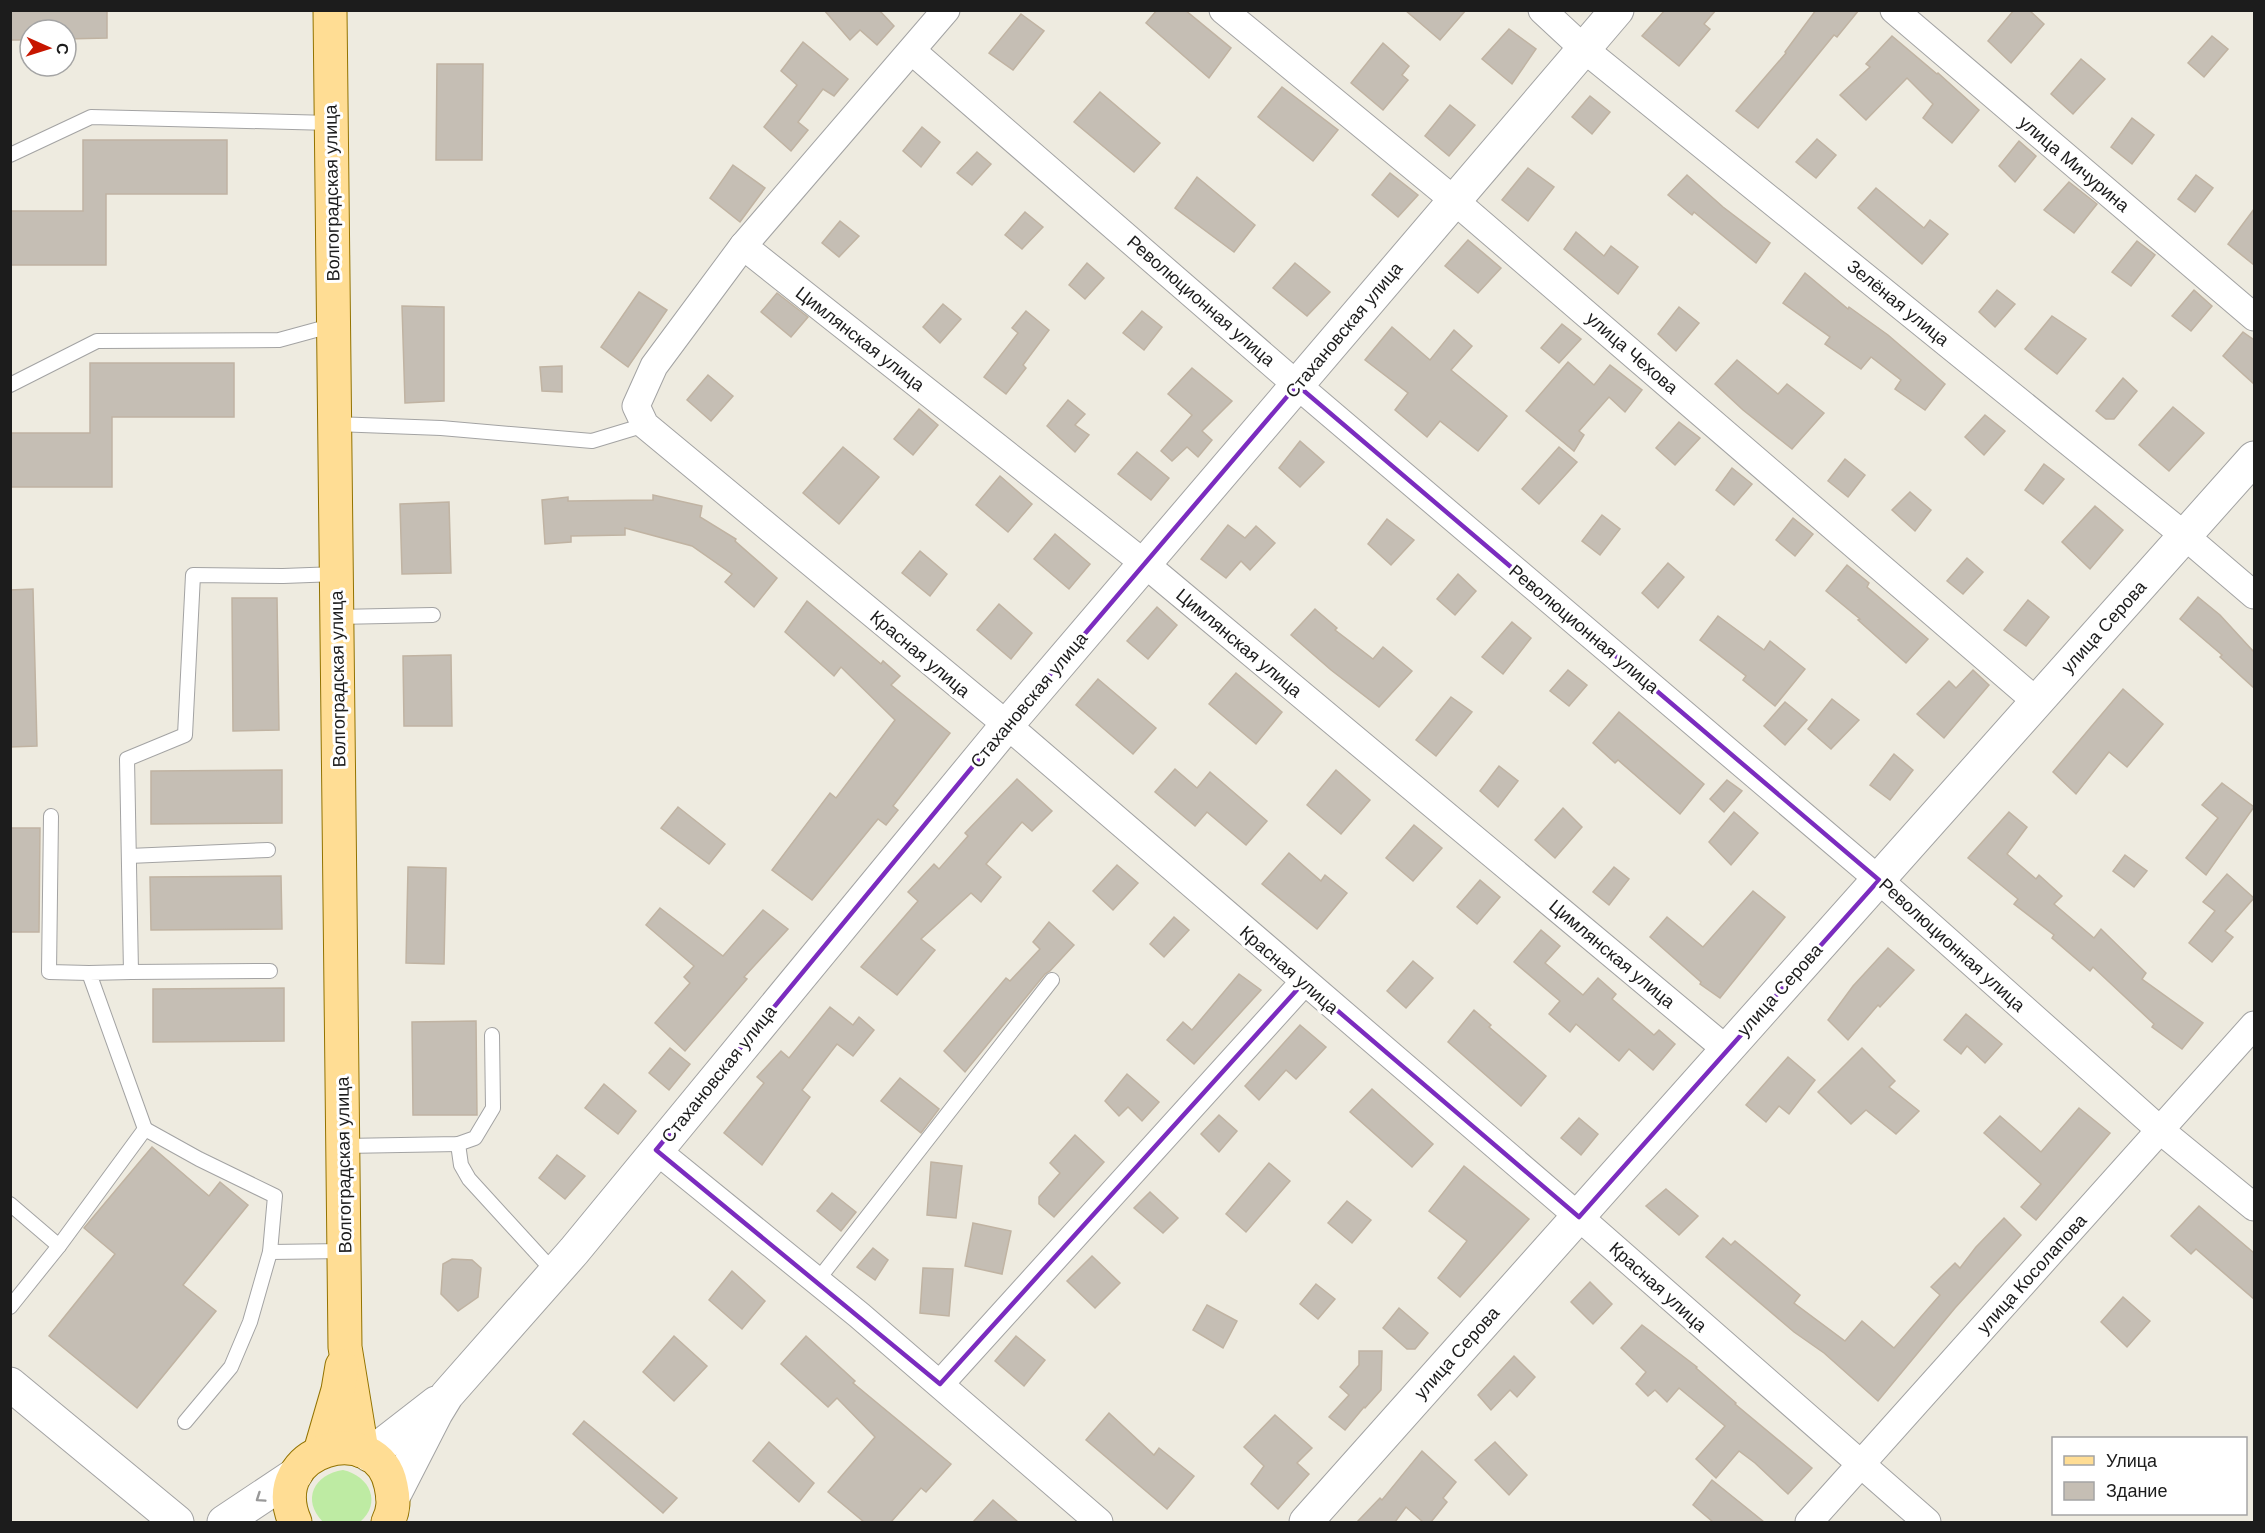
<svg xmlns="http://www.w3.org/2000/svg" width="2265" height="1533" viewBox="0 0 2265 1533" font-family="Arial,sans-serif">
<rect width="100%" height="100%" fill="#eeebe0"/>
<path fill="#beeba3" d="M343,1470c27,6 39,33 17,52h-37c-22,-22 -9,-48 20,-52z"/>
<g fill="#c5beb4" stroke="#c0b3a2" stroke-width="1.5">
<path d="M10,10h97v28l-41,1v-9h-36v10h-20z"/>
<path d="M824,10h55l15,16 -17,19 -17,-15 -10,10z"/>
<path d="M1157,10h28l46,38 -22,30 -63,-55z"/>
<path d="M1405,10h61l-26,30z"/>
<path d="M1665,10h51l-12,14 6,5 -31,37 -37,-30z"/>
<path d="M1816,10h43l-22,27 -3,-2 -76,93 -22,-17 50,-58 -1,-1z"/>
<path d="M2014,10h15l15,14 -33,39 -23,-22z"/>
<path d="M1021,14l23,17 -31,39 -24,-17z"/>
<path d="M1509,29l27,20 -24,35 -30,-25z"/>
<path d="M1892,36l45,38 1,-1 41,37 -27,33 -29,-25 10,-14 -26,-26 -41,42 -26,-25 30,-28 -4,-3z"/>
<path d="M2212,36l16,13 -24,28 -16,-14z"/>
<path d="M803,42l45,37 -14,17 -11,-7 -25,33 10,8 -17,21 -27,-24 33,-42 -16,-14z"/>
<path d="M1383,43l26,23 -7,9 6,5 -25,30 -32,-27z"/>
<path d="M2081,59l24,20 -32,35 -22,-20z"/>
<path d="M437,64h46l-1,96h-46z"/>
<path d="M1282,87l56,43 -25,31 -55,-44z"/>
<path d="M1100,92l60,51 -26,29 -60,-50z"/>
<path d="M1590,96l20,16 -18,22 -20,-17z"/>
<path d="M1450,105l25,20 -26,31 -24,-20z"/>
<path d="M2132,118l22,17 -22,29 -21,-17z"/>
<path d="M922,127l18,15 -19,25 -18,-16z"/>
<path d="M1817,139l19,16 -20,23 -20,-16z"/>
<path d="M83,140h144v54h-121v71h-96v-54h73z"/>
<path d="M2019,141l17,15 -21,26 -16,-16z"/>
<path d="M977,152l14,12 -19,21 -15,-12z"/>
<path d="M733,165l32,23 -25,34 -30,-24z"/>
<path d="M1528,168l26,19 -26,34 -26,-21z"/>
<path d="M1390,173l28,22 -20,22 -26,-22z"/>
<path d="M1687,175l36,32 47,36 -14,20 -62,-51 -2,3 -24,-20z"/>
<path d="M2196,175l17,13 -18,24 -17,-13z"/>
<path d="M1197,177l58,48 -21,27 -59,-44z"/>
<path d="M2069,182l28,22 -23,29 -30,-23z"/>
<path d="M1876,188l48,40 6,-8 18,14 -26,30 -64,-56z"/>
<path d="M2254,209v56l-26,-21z"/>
<path d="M1025,212l18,15 -21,22 -17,-14z"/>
<path d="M840,221l19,15 -20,21 -17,-14z"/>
<path d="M1576,232l28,24 7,-10 27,21 -20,27 -54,-45z"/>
<path d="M1468,240l33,28 -23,25 -33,-27z"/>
<path d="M2137,241l18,14 -24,31 -19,-14z"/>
<path d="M1087,263l17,15 -19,21 -16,-14z"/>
<path d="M1295,263l35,29 -23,24 -34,-28z"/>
<path d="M1805,273l43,36 1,-2 39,28 57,49 -20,26 -30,-21 6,-9 -30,-23 -10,12 -36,-25 5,-7 -47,-34z"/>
<path d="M1997,290l18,14 -20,23 -16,-15z"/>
<path d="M2194,290l18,16 -21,25 -19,-15z"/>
<path d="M639,292l28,18 -39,57 -27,-20z"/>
<path d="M777,293l31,24 -17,20 -30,-25z"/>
<path d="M943,304l18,15 -21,24 -17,-16z"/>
<path d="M402,306l42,1v94l-39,2z"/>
<path d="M1679,307l20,16 -23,28 -18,-17z"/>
<path d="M1026,311l23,19 -26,35 3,3 -20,26 -22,-17 34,-44 -6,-5z"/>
<path d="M1142,311l20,16 -18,23 -21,-17z"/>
<path d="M2052,316l34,23 -29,35 -32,-25z"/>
<path d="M1562,324l19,15 -22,24 -18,-15z"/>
<path d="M1392,327l38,33 24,-30 18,16 -21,24 56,46 -29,35 -38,-30 -13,16 -32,-27 13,-17 -43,-33z"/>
<path d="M2243,332l11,8v44l-31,-28z"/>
<path d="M1737,360l41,34 9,-10 37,29 -32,36 -49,-39 -28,-26z"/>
<path d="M1568,362l26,23 16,-20 32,25 -17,22 -16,-15 -30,34 5,4 -10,16 -48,-40z"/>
<path d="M90,363h144v54h-122v70h-102v-54h80z"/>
<path d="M562,366v26l-20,-1 -2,-24z"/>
<path d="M1192,368l40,33 -30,30 10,9 -14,17 -11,-10 -15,14 -11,-10 31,-36 -24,-21z"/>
<path d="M708,375l25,21 -22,25 -24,-21z"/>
<path d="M2123,378l14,13 -23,28h-8l-10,-8z"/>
<path d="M1068,400l17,14 -10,11 14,10 -14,17 -28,-26z"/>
<path d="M2173,407l31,26 -35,38 -30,-26z"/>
<path d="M919,409l19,16 -25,30 -19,-16z"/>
<path d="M1985,415l20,16 -21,24 -19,-18z"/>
<path d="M1679,422l21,16 -25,27 -19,-17z"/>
<path d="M1300,441l24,21 -24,25 -21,-19z"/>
<path d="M843,447l36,30 -40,47 -36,-31z"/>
<path d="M1559,447l18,15 -38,42 -17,-15z"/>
<path d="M1137,452l32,26 -18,22 -33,-26z"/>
<path d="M1845,459l20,16 -17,22 -20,-16z"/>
<path d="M2044,464l20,15 -21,25 -18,-14z"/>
<path d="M1732,468l20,16 -18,21 -18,-15z"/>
<path d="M1000,476l32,28 -24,28 -32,-27z"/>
<path d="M1910,492l21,18 -16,21 -23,-21z"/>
<path d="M653,495l49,11 -2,11 36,22 -1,2 42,37 -23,29 -29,-25 7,-8 -40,-28 -67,-18v7l-54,1v6l-26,2 -3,-44 26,-3v4l85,-1z"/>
<path d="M449,502l2,71 -49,1 -2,-70z"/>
<path d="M2095,506l28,24 -33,39 -28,-27z"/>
<path d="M1602,515l18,14 -20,26 -18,-14z"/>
<path d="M1793,518l20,16 -18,22 -19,-16z"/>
<path d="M1387,519l27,21 -23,25 -23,-21z"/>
<path d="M1228,525l17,13 11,-12 19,17 -25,27 -9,-9 -15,17 -25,-19z"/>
<path d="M1055,534l35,30 -21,25 -35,-30z"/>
<path d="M920,551l27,23 -17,22 -28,-23z"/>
<path d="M1967,558l16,14 -20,22 -16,-13z"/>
<path d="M1668,563l16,14 -26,31 -16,-15z"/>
<path d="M1847,565l22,18 -2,4 61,52 -22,24 -48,-43 2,-1 -34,-28z"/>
<path d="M1458,574l18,17 -21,24 -18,-16z"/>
<path d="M33,589l4,157 -27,1v-157z"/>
<path d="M2198,597l22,18 34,37v36l-34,-31 2,-2 -42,-36z"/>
<path d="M232,598h45l2,132 -46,1z"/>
<path d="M2028,600l21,17 -23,29 -22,-16z"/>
<path d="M807,601l74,63 2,-3 17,15 -9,9 59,48 -57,73 5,4 -12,15 -8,-6 -66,81 -40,-30 58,-77 6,5 59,-78 -54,-53 -7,9 -49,-44z"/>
<path d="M999,604l33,29 -21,26 -34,-29z"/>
<path d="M1157,607l20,18 -29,34 -21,-18z"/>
<path d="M1315,609l22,19 -2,2 38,29 10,-12 29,24 -33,36 -48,-37 -40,-35z"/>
<path d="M1718,616l46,34 6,-9 35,28 -30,37 -32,-26 3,-4 -46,-36z"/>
<path d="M1512,622l19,16 -28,36 -21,-17z"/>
<path d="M451,655l1,71h-48l-1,-70z"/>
<path d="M1568,670l19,15 -18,21 -19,-15z"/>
<path d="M1973,670l16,15 -45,53 -27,-24 32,-33 7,7z"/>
<path d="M1236,673l46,39 -26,32 -47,-40z"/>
<path d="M1098,679l58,49 -23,26 -57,-49z"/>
<path d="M2123,689l40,35 -36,43 -18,-15 -33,42 -23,-22z"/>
<path d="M1451,697l21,15 -36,44 -20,-16z"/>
<path d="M1832,699l27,21 -28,29 -23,-20z"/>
<path d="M1785,702l22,18 -22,25 -21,-19z"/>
<path d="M1619,712l85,72 -24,30 -62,-54 -3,3 -22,-20z"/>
<path d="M1894,754l19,16 -23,30 -20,-15z"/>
<path d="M1499,766l19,15 -20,26 -18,-16z"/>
<path d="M1175,769l22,19 13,-16 57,49 -21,24 -39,-33 -12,14 -40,-34z"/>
<path d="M282,770v53l-131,1v-53z"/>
<path d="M1336,770l34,30 -29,34 -34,-29z"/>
<path d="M1017,779l35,32 -20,20 -10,-9 -36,42 15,13 -20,25 -10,-9 -50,46 14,11 -38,45 -36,-28 57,-66 -10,-9 26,-28 5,5 29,-33 -3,-3z"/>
<path d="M1727,780l15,11 -18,21 -14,-13z"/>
<path d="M2222,783l32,24 -48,68 -20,-17 32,-40 -16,-13z"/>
<path d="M678,807l47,37 -16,20 -48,-36z"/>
<path d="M1563,808l19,19 -27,31 -20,-18z"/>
<path d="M1734,812l24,21 -27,32 -22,-23z"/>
<path d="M2009,812l18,15 -20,27 29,25 3,-4 23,21 -8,8 40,34 7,-9 45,44 -4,6 61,44 -21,26 -30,-22 2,-3 -61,-57 -3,4 -38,-33 2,-3 -40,-31 4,-5 -50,-41z"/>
<path d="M1414,825l28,23 -29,33 -27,-23z"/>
<path d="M10,828h30l-1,104h-29z"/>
<path d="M1289,853l32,28 4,-6 22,18 -30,36 -55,-45z"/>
<path d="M2125,855l22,16 -13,16 -21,-16z"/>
<path d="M1117,865l21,18 -25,27 -20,-19z"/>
<path d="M408,867l38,1 -2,96 -38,-1z"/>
<path d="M1614,867l15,12 -20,26 -16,-13z"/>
<path d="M2227,874l27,24 -29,33 8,6 -21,25 -23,-19 26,-32 -12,-9z"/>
<path d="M281,876l1,53 -131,1 -1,-53z"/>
<path d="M1480,880l20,17 -23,27 -20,-17z"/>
<path d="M1753,891l32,26 -65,81 -20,-14 1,-2 -51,-45 17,-20 36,30z"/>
<path d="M660,908l63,48 40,-46 25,19 -44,48 3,2 -62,72 -30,-28 35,-40 -6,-6 10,-11 -48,-41z"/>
<path d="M1174,917l15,13 -25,27 -14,-13z"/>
<path d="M1049,922l25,23 -24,26 -5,3 -80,98 -21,-21 62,-73 4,3 30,-32 -7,-7z"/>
<path d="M1541,930l19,16 -15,17 38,32 15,-17 18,16 -4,5 42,36 5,-5 16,14 -22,26 -24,-21 -10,12 -43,-37 -6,8 -21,-18 11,-13 -46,-39z"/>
<path d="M1888,948l26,22 -34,37 -2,-2 -30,35 -20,-20 25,-34z"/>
<path d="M1413,961l20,17 -27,30 -19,-17z"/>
<path d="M1239,974l22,16 -67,74 -27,-24 16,-18 9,8z"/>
<path d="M284,988v53l-131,1v-53z"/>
<path d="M830,1007l23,18 6,-8 15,13 -21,26 -16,-12 -35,46 8,7 -48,68 -38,-32 40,-50 -7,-6 24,-26 8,7z"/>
<path d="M1474,1010l17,15 -2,2 57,49 -25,30 -73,-64z"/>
<path d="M1966,1014l36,30 -17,19 -18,-17 -6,8 -17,-14z"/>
<path d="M476,1021l1,94h-64l-1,-93z"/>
<path d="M1300,1025l26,22 -30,32 -10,-9 -27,30 -14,-14z"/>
<path d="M670,1048l20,16 -21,26 -20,-17z"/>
<path d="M1862,1048l33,33 -6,6 30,24 -23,23 -30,-24 -15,14 -33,-32z"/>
<path d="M1788,1057l27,23 -26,34 -10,-8 -13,16 -20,-17z"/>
<path d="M1127,1074l32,28 -17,19 -14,-14 -9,9 -14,-15z"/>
<path d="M900,1078l39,31 -18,24 -40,-32z"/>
<path d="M604,1084l32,27 -18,23 -33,-26z"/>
<path d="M1372,1089l61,55 -21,23 -62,-55z"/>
<path d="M2079,1108l31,25 -74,87 -15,-13 20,-23 -57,-51 16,-17 41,36z"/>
<path d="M1219,1115l18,16 -18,21 -18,-18z"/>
<path d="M1579,1118l19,16 -17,21 -20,-17z"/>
<path d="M1075,1135l29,27 -50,55 -15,-13v-7l21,-24 -10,-10z"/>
<path d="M152,1147l57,49 11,-14 28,23 -65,80 33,26 -79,97 -88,-72 66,-82 -31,-26z"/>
<path d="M557,1155l28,21 -20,23 -26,-21z"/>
<path d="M931,1162l31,4 -6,52 -29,-3z"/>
<path d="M1269,1163l21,18 -44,51 -20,-18z"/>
<path d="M1464,1166l65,53 -69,78 -22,-19 29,-37 -38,-30z"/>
<path d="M1666,1189l32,27 -19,19 -33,-29z"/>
<path d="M1150,1192l28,26 -15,15 -29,-25z"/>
<path d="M832,1193l24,19 -15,19 -24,-20z"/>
<path d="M1347,1201l24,19 -19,23 -24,-20z"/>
<path d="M2199,1206l55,47v46l-58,-50 -5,5 -20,-18z"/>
<path d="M2004,1218l17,17 -66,73 -77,93 -54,-48 -30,-21 -88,-75 17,-19 8,7 4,-4 65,54 -6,8 51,38 17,-20 32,27 46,-53 -9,-8 24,-24 5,5 16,-21z"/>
<path d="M973,1223l38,8 -9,43 -37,-8z"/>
<path d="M873,1248l15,12 -13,20 -18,-13z"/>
<path d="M1092,1256l28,27 -25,25 -28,-27z"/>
<path d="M452,1259l20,1 9,8 -3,29 -20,14 -17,-17 2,-30z"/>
<path d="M923,1268l30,1 -4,47 -29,-3z"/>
<path d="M732,1271l33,30 -23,28 -33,-29z"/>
<path d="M1590,1282l22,22 -19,20 -22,-22z"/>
<path d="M1316,1284l19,15 -17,20 -18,-15z"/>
<path d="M2123,1297l27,24 -23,26 -26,-25z"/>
<path d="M1207,1305l30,16 -14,27 -30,-18z"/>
<path d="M1399,1308l29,25 -13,16h-8l-24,-21z"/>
<path d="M1642,1325l55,42 -1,1 40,35 -1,1 77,64 -24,26 -33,-31 -16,-12 -23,27 -20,-19 29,-33 -46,-38 -12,14 -12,-12 -7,6 -12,-12 10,-12 -25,-24z"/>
<path d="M674,1336l33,30 -33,35 -31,-29z"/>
<path d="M806,1336l49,45 -2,2 98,81 -25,28 -5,-4 -30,34h-27l-36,-30 47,-55 -38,-39 -9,9 -47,-43z"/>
<path d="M1016,1336l29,24 -21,26 -29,-25z"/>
<path d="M1359,1351h23l-1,39 -16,18 -1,-1 -19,23 -16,-13 20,-22 -9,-8 19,-22z"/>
<path d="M1514,1356l21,21 -18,20 -7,-7 -19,20 -13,-15z"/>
<path d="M1109,1413l45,42 5,-7 35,28 -27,33 -81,-69z"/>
<path d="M1275,1415l37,33 -15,15 12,11 -31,35 -27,-25 13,-18 -20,-19z"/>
<path d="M584,1421l93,77 -14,15 -90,-79z"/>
<path d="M769,1442l45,41 -15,19 -46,-41z"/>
<path d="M1495,1442l32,33 -18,20 -34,-35z"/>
<path d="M1422,1451l34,31 -13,16 4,4 -16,20h-8l-17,-15 -11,15h-38l23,-24 2,2z"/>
<path d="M1712,1480l52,42h-51l-20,-17z"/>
<path d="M993,1500l25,22h-45z"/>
</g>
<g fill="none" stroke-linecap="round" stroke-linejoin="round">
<g stroke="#a3a3a3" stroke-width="16">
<g id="service">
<path d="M10,155l81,-38 240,6"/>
<path d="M10,385l87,-44 182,-1 55,-15"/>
<path d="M335,424l106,4 151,13 53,-16"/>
<path d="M337,617l96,-2"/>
<path d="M51,816l-2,156 40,1"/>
<path d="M129,856l139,-6"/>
<path d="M270,971l-139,1 -4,-213 58,-24 8,-160 90,1 54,-2"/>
<path d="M131,972l-42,1 56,156"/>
<path d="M458,1144l3,21 8,14 86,94"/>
<path d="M344,1146l114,-2 17,-6 18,-30 -1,-73"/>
<path d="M10,1204l49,42 86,-117 54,30 76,37 -5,56 -20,70 -19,45 -46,55"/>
<path d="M270,1252l75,-1"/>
<path d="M817,1281l235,-301"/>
<path d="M10,1307l49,-61"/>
</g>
</g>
<g stroke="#a3a3a3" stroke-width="29">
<g id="minor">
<path d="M946,10l-203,236 -89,120 -18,40 9,19 362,300 572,492 348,305"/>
<path d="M1223,10l232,191 582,501"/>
<path d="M1542,10l42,39 601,487 69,59"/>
<path d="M1894,10l360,307"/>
<path d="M912,51l385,334 582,495 281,250 94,77"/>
<path d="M743,246l402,318 582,486"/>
<path d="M656,1150l203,165 240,207"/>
<path d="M940,1384l364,-402"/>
<path d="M1809,1522l445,-497"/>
</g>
</g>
<g stroke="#a3a3a3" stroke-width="35">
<g id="tertiary">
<path d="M10,1384l167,138"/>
<path d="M369,1455l67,-52"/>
<path d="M393,1497l43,-84 11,-18 127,-144 433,-526 610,-715"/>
<path d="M224,1522l72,-48"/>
<path d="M1306,1522l948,-1064"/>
</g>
</g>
<g stroke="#937300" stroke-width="35">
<g id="primary">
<path d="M330,10l15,1337 17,104"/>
<path d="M320,1452l18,-62 4,-24"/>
<path d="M295,1522c-32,-74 83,-104 96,-36 3,14 3,24 -3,36"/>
</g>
</g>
<use href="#service" stroke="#fff" stroke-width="14"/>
<use href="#minor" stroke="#fff" stroke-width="27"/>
<use href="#tertiary" stroke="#fff" stroke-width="33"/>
<use href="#primary" stroke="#ffdd94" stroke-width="33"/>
</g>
<defs><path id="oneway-chevron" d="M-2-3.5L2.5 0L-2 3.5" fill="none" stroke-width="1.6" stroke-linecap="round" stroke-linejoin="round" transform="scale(1.5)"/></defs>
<use stroke="#999" href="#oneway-chevron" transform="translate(260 1498) rotate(146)"/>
<path fill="none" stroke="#7b2cbf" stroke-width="4.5" stroke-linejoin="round" d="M1297,385l582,495 -300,337 -275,-235 -364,402 -284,-234 351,-425z"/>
<g text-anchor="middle" stroke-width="6" stroke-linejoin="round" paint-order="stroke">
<g font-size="18" fill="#1c1c1c" stroke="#fff">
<text transform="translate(2074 164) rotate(40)" y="6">улица Мичурина</text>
<text transform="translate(332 193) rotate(-91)" y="6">Волгоградская улица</text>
<text transform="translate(1201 301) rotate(41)" y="6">Революционная улица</text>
<text transform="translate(1898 303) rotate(39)" y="6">Зелёная улица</text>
<text transform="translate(1344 330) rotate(-50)" y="6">Стахановская улица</text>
<text transform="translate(860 339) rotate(38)" y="6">Цимлянская улица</text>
<text transform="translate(1632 353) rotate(41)" y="6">улица Чехова</text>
<text transform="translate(2104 627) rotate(-48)" y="6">улица Серова</text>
<text transform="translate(1584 629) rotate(40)" y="6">Революционная улица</text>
<text transform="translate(1239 643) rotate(40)" y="6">Цимлянская улица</text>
<text transform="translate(920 654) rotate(40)" y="6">Красная улица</text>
<text transform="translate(338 679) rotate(-91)" y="6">Волгоградская улица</text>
<text transform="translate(1029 700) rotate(-50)" y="6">Стахановская улица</text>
<text transform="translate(1952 945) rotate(42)" y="6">Революционная улица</text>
<text transform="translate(1612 954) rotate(40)" y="6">Цимлянская улица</text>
<text transform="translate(1289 970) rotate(41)" y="6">Красная улица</text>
<text transform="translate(1780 990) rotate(-48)" y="6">улица Серова</text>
<text transform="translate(719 1074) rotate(-51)" y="6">Стахановская улица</text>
<text transform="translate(344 1165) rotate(-91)" y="6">Волгоградская улица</text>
<text transform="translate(2032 1274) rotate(-48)" y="6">улица Косолапова</text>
<text transform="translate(1658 1287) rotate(42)" y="6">Красная улица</text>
<text transform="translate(1457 1353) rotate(-48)" y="6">улица Серова</text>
</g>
</g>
<rect width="2265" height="1533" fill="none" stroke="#1c1c1c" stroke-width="24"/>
<rect x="2052" y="1437" width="195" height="78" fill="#ffffff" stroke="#a4a4a4" stroke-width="1.5"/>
<rect x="2064" y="1456" width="30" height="9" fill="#ffdd94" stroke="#a4a4a4" stroke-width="1.5"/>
<text x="2106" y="1467" font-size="18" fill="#1c1c1c">Улица</text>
<rect x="2064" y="1482" width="30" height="18" fill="#c5beb4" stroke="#a4a4a4" stroke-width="1.5"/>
<text x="2106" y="1497" font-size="18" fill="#1c1c1c">Здание</text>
<g transform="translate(48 48) rotate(93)"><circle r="28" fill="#ffffff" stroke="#a4a4a4" stroke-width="1.5"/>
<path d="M0-4.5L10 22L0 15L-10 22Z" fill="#c71600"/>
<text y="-9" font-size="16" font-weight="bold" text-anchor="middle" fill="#1c1c1c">С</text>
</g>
</svg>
